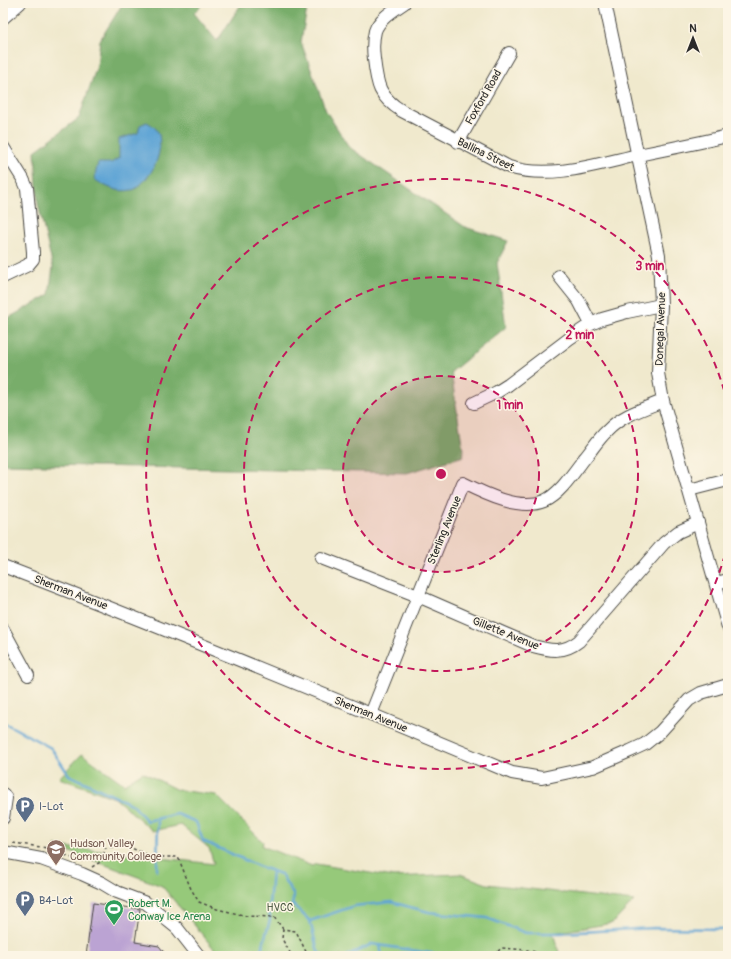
<svg xmlns="http://www.w3.org/2000/svg" width="731" height="959" viewBox="0 0 731 959" font-family="Pangolin,sans-serif">
<rect width="100%" height="100%" fill="#fcf5e5"/>
<filter id="ink" filterUnits="userSpaceOnUse"><feTurbulence type="fractalNoise" baseFrequency=".025" numOctaves="2"/><feDisplacementMap in="SourceGraphic" scale="8" xChannelSelector="R" yChannelSelector="G"/><feConvolveMatrix kernelMatrix="1 2 1 2 8 2 1 2 1" color-interpolation-filters="sRGB"/></filter>
<filter id="wash" filterUnits="userSpaceOnUse"><feTurbulence type="fractalNoise" baseFrequency=".012" numOctaves="4" result="noise"/><feDisplacementMap in="SourceGraphic" scale="16" xChannelSelector="R" yChannelSelector="G"/><feGaussianBlur stdDeviation="0.9" result="paint"/><feColorMatrix in="noise" values="0 0 0 0 0 0 0 0 0 0 0 0 0 0 0 0 0 1.4 0 .05"/><feComposite in="paint" operator="in"/></filter>
<g filter="url(#wash)">
<rect width="100%" height="100%" fill="#f0e9cd"/>
<path fill="#96c97a" stroke="#607a52" d="M82,754l42,30 19,-12 34,18 39,5 47,47 -1,4 50,20 4,-2 78,13 66,-3 27,10 147,17 -21,22 -60,10 7,23h-340l-58,-70 -107,-40 159,18 -5,-16 -28,-23 -28,6 -38,-33 -56,-20z"/>
<path fill="#78ad6a" stroke="#526c4a" d="M123,3h81l-10,10 23,28 25,-38h66l-7,39 25,69 23,36 116,80 43,14 -11,22 9,64 -55,45 13,84 -57,17 -404,-9v-143l46,-26 4,-28 -15,-63 -3,-53 44,-33 18,-52 3,-26z"/>
<path fill="#60a5d5" stroke="#466880" d="M147,122c5,3 11,7 12,13 4,18 -6,39 -19,50 -3,2 -5,5 -8,5 -15,3 -26,-3 -38,-11l4,-16h13l8,-5v-19l19,-6 2,-8z"/>
<g fill="none" stroke-linecap="round" stroke-linejoin="round">
<g stroke="#60a5d5" stroke-width="2.5">
<path d="M3,722l48,26 18,27 64,30 14,16 30,-7 19,8 7,19 55,25 23,8 13,22 -2,8 18,17 8,31 6,4"/>
<path d="M157,871l1,-52"/>
<path d="M310,921l44,-15 37,-4 38,10 58,6 39,15h35l93,-5 69,1 5,2"/>
<path d="M380,945l2,11"/>
<path d="M257,956l5,-8 8,-28 -1,-15 3,-34"/>
<path d="M347,956l25,-12 71,11v1"/>
</g>
</g>
<g id="blocks">
<path fill="#bba3d3" d="M93,903l47,6 -5,33 24,4 8,10h-81z"/>
</g>
</g>
<g filter="url(#ink)">
<use href="#blocks" fill-opacity="0" stroke="#494843" stroke-width="1"/>
<g fill="none" stroke-linecap="round" stroke-linejoin="round">
<g stroke="#494843" stroke-width="14">
<g id="minor">
<path d="M404,3c-10,7 -25,16 -29,28 -2,8 -2,20 -1,28 3,26 5,38 28,52l107,56c41,13 89,-3 129,-12 30,-6 60,-12 90,-19"/>
<path d="M605,3l54,252 2,50 -3,68 5,28 65,226"/>
<path d="M3,18l17,-15"/>
<path d="M458,142l51,-89"/>
<path d="M3,147l20,32 4,9 6,64v7l-5,6 -25,12"/>
<path d="M559,276l20,25 12,23"/>
<path d="M474,403l23,-11 11,-7 62,-47 21,-14 11,-5 25,-7 34,-7"/>
<path d="M689,490l39,-10"/>
<path d="M321,558l97,38 115,50c18,5 31,7 46,-5l85,-98 14,-11 20,-9"/>
<path d="M3,566c171,66 340,136 509,207l30,5 51,-11 37,-16 15,-7 15,-12 29,-32 12,-7 27,-8"/>
<path d="M716,583l12,-3"/>
<path d="M3,629l25,46"/>
<path d="M371,714l92,-231c22,11 57,28 81,18 16,-7 30,-29 40,-42 8,-9 14,-20 23,-28 15,-16 36,-22 56,-30"/>
<path d="M3,794l3,4 -3,20"/>
<path d="M3,852l38,7 41,15 20,9 15,9 29,11 31,25 22,28"/>
</g>
</g>
<g stroke="#494843" stroke-width="1.5" stroke-dasharray="3 3" stroke-linecap="butt">
<path d="M13,843l35,5 34,14"/>
<path d="M92,867l10,-6 3,-13 19,-3 29,12h25l13,32 8,13 18,7 30,7 27,1 9,12 13,2 12,25"/>
<path d="M283,929l-1,10 10,17"/>
<path d="M390,956l4,-3 7,3"/>
<path d="M494,956l7,-8 26,2 25,6"/>
</g>
<use href="#minor" stroke="#fff" stroke-width="12"/>
</g>
</g>
<circle cx="441" cy="474" r="98" fill="#c2185b" fill-opacity=".12"/>
<g fill="none" stroke="#c2185b" stroke-width="2" stroke-dasharray="7 5">
<circle cx="441" cy="474" r="98"/>
<circle cx="441" cy="474" r="197"/>
<path d="M728 543A295 295 0 1 1 728 405"/>
</g>
<defs>
<g id="parking-pin" transform="scale(1)"><path d="M0 17L-7.5 6A9.5 9.5 0 1 1 7.5 6Z" fill="#5c6f8a" stroke="#fcf5e5"/><path d="M-3.5-5.5H1a3.5 3.5 0 0 1 0 7H-1V5.5H-3.5ZM-1-3.4V-.6H.8a1.4 1.4 0 0 0 0-2.8Z" fill="#fff"/></g>
<g id="university-pin" transform="scale(1)"><path d="M0 17L-7.5 6A9.5 9.5 0 1 1 7.5 6Z" fill="#8d6e63" stroke="#fcf5e5"/><path d="M0-5L7-2L0 1L-7-2ZM-4 1L0 2.5L4 1V4Q0 6-4 4Z" fill="#fff"/></g>
<g id="stadium-pin" transform="scale(1)"><path d="M0 17L-7.5 6A9.5 9.5 0 1 1 7.5 6Z" fill="#2e9e5b" stroke="#fcf5e5"/><path d="M0-5a6.5 5 0 1 0 0 10a6.5 5 0 1 0 0-10ZM-3.5-1.8h7v3.6h-7Z" fill="#fff"/></g>
</defs>
<g fill-rule="evenodd">
<use href="#parking-pin" x="25" y="806"/>
<use href="#university-pin" x="56" y="849"/>
<use href="#parking-pin" x="25" y="900"/>
<use href="#stadium-pin" x="114" y="909"/>
</g>
<g text-anchor="middle" stroke-width="3" stroke-linejoin="round" paint-order="stroke">
<g font-size="11" fill="#2b2b2b" stroke="#fcf5e5">
<text transform="translate(483 97) rotate(-60)" y="4">Foxford Road</text>
<text transform="translate(486 154) rotate(26)" y="4">Ballina Street</text>
<text transform="translate(660 329) rotate(-88)" y="4">Donegal Avenue</text>
<text transform="translate(444 530) rotate(-68)" y="4">Sterling Avenue</text>
<text transform="translate(71 592) rotate(21)" y="4">Sherman Avenue</text>
<text transform="translate(506 633) rotate(22)" y="4">Gillette Avenue</text>
<text transform="translate(371 714) rotate(22)" y="4">Sherman Avenue</text>
</g>
<g font-size="11" fill="#4e5e75" stroke="#fcf5e5" text-anchor="start">
<text x="39" y="810">I-Lot</text>
<text x="39" y="904">B4-Lot</text>
</g>
<g font-size="11" fill="#785e54" stroke="#fcf5e5" text-anchor="start">
<text x="70" y="847">Hudson Valley<tspan x="70" dy="13">Community College</tspan></text>
</g>
<g font-size="11" fill="#27864d" stroke="#fcf5e5" text-anchor="start">
<text x="128" y="907">Robert M.<tspan x="128" dy="13">Conway Ice Arena</tspan></text>
</g>
<g font-size="11" fill="#4b5a43" stroke="#fcf5e5">
<text x="280" y="911">HVCC</text>
</g>
</g>
<circle cx="441" cy="474" r="6" fill="#c2185b" stroke="#fcf5e5" stroke-width="2"/>
<g font-size="12" text-anchor="middle" font-weight="bold" fill="#c2185b" stroke="#fcf5e5" stroke-width="3" stroke-linejoin="round" paint-order="stroke">
<text x="650" y="270">3 min</text>
<text x="580" y="339">2 min</text>
<text x="510" y="409">1 min</text>
</g>
<rect width="731" height="959" fill="none" stroke="#fcf5e5" stroke-width="16"/>
<g transform="translate(693 38)" stroke="#fcf5e5" stroke-width="3" paint-order="stroke">
<path d="M0-3L7 15L0 10L-7 15Z" fill="#2b2b2b"/>
<text y="-6" font-size="11" font-weight="bold" text-anchor="middle" fill="#2b2b2b">N</text>
</g>
</svg>
